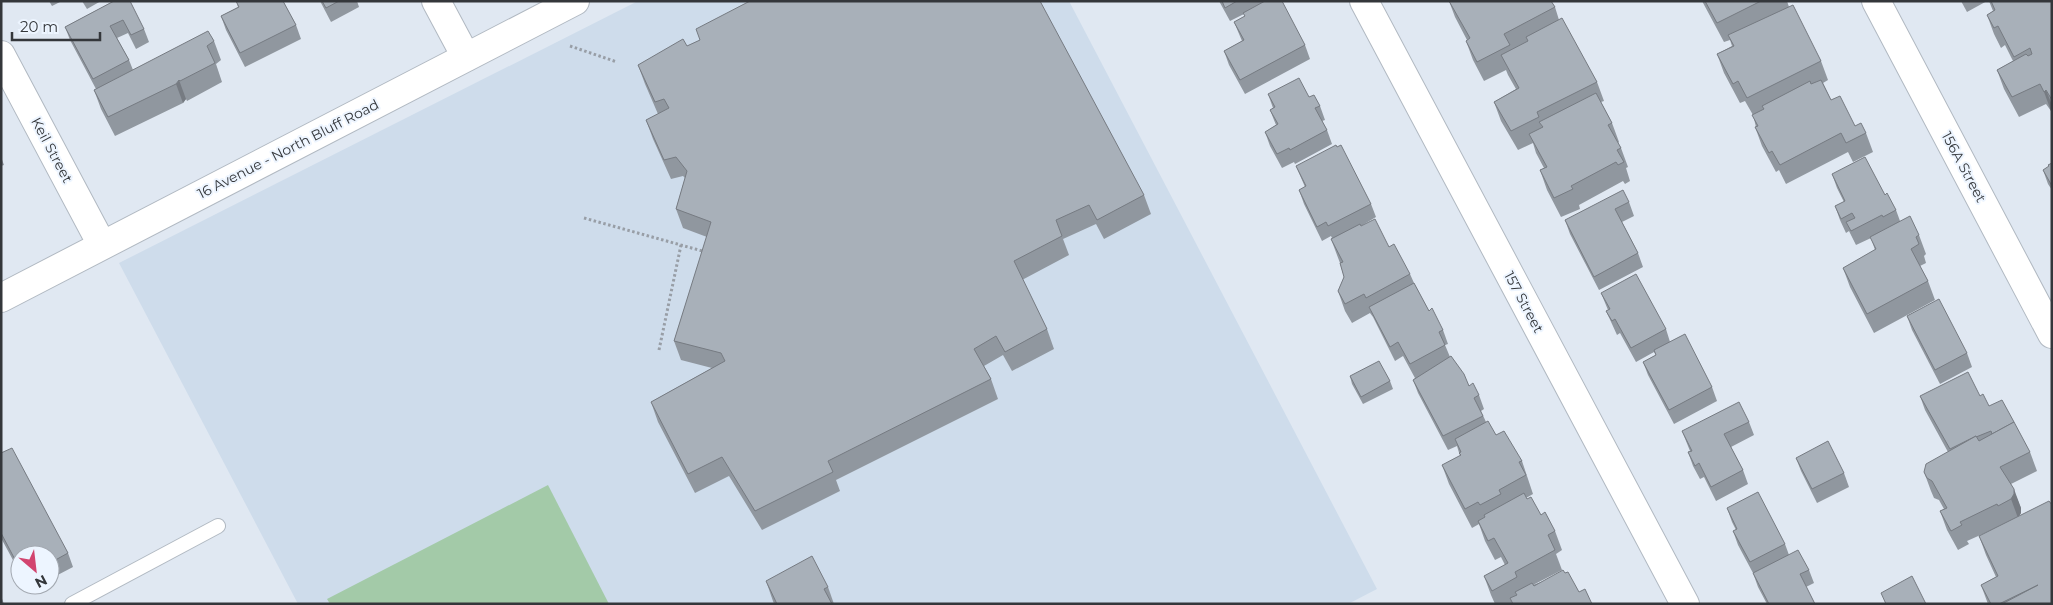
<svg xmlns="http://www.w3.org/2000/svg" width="2053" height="605" viewBox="0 0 2053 605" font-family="Montserrat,sans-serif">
<rect width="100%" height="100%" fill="#e0e8f2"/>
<path fill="#cedceb" d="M638,1h431l308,588 -29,15h-1050l-179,-341z"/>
<path fill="#a3caa8" d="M548,485l61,119h-279l-3,-5z"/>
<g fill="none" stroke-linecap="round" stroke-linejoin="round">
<g stroke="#b1b9c2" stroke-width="16">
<path id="service" d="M72,604l146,-78"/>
</g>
<g stroke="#b1b9c2" stroke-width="30">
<g id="minor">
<path d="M436,1l30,56"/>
<path d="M1364,1l321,603"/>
<path d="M1876,1l176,333"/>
<path d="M1,55l101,190"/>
</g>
</g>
<g stroke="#b1b9c2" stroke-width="30">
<path id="secondary" d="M1,298l574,-297"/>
</g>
<g stroke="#989ea6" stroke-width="3" stroke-dasharray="2.5 2.5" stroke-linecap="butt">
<path d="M570,46l47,16"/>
<path d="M584,218l122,34"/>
<path d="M659,350l22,-105"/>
</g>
<use href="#service" stroke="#fff" stroke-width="14"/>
<use href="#minor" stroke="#fff" stroke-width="28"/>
<use href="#secondary" stroke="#fff" stroke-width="28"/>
</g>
<g fill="#90979f">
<path d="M49,1h13l-10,5z"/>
<path d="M82,1h19l-14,8z"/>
<path d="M114,1l30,28 5,13 -13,7 -8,-16 -11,5 12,22 4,10 81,-29 7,19 -5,4 6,18 -35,19 -1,-2 -3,4 -68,33 -14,-27 -7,-19 2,-1 -26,-49 -5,-13z"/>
<path d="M236,1h47l13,24 5,14 -56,28 -19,-37 -5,-14 17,-9z"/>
<path d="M320,1h37l2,6 -28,15z"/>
<path d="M1219,1h44l42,44 5,14 -65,35 -16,-29 -5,-14 18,-10 -8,-19 11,-6 -1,-2 -14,7z"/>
<path d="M1449,1h102l4,6 4,13 38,62 7,19 -3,1 11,21 7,19 -1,1 3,5 7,19 -2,1 4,13 -5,3 -2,-3 -44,24 1,4 -19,8 -14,-27 -7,-20 4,-2 -8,-15 -3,-10 -15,7 -17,-29 -7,-19 22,-13 -8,-14 -2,-5 -22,11 -11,-21 -7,-19 1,-1 -12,-23z"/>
<path d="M1702,1h85l2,6 32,54 7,19 -5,3 8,17 24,26 11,7 7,19 -20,10 -5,-10 -62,32 -7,-14 -3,2 -14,-26 -7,-19h1l-3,-12 -8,-14 -5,2 -16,-30 -7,-19 15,-8 -2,-6 -6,2z"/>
<path d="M1961,1h26l-20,11z"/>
<path d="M1989,1h63v110h-1l-5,-7 -27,13 -15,-28 -7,-19 16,-9 -8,-16 -4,3 -7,-14 -7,-19 6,-4z"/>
<path d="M700,40l444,155 7,19 -47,25 -8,-15 -33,15 6,16 -47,25 25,49 7,20 -42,22 -9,-16 -19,11 7,13 7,20 -162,81 4,11 -78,39 -33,-54 -34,17 -37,-71 -7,-20 61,-34 -31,-8 -7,-19 33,-104 -24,-9 -7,-19 9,-31 -2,-2 -12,3 -18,-40 -7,-19 12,-6 -13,-30 -7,-19 49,-19z"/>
<path d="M1268,94l41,3 11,9 5,14 -3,1 5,9 5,14 -37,20 -1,-2 -12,6 -12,-22 -5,-14 11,-7 -6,-15 3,-2z"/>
<path d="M1,157l3,8 -3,1z"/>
<path d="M2052,163v27l-4,-6 -5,-14 6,-3z"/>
<path d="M1296,166l75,38 5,13 -15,9 28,21 21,27 4,9 15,28 14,19 5,14 -3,1 5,12 19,29 10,9 5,14 -3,2 5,11 10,13 26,26 11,33 -7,4 29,33 7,19 -6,4 6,16 -29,15 32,-12 14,19 13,12h-80v-1l-17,1 -4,-9 -7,-19 21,-11 -4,-8 -6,3 -10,-19 -6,-17 -7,4 -23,-44 -7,-19 18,-9 -3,-10 -9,4 -30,-57 -5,-13 2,-2 -12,-22 -8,5 -22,-44 -3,-4 -18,10 -7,-12 -7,-20 6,-14 -4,-14 -9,-24 1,-1 -1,-2 -9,5 -18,-37 -5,-14 6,-3z"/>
<path d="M1832,174l53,21 11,15 4,11 19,14 7,19 -2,2 2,7 -6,3 8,15 7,19 -61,33 -24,-46 -7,-19 32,-18 -4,-12 -15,7 -7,-14 -3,2 -6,-13 -5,-14 9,-4 -7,-14z"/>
<path d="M1629,202l5,14 -12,6 16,31 5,14 -44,23 -29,-56 -5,-14z"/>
<path d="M1601,293l65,36 4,13 42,45 5,14 -43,23 -26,-49 -5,-13 13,-7 -2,-3 -18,10 -16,-29 -3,2 -5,-11 -6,-13 2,-1z"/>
<path d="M1907,316l60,37 5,14 -32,17 -28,-54z"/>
<path d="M1350,376l40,5 3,8 -30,15 -11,-20z"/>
<path d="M1920,396h60l50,56 7,19 -26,13 10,24v5l-2,3 33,88h-64l-7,-19 15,-8 -10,-22 -7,-19 26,-12 -38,17 2,3 -11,6 -11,-20 -7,-19 4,-2 -5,-9 -5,-2 -3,-7 -7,-19 24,-20 -23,-42z"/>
<path d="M1749,422l5,13 -23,12 12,23 5,14 -32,17 -12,-24 -4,2 -7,-13 -5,-14 2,-1 -8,-20z"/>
<path d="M1,453l67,100 5,14 -23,12v-24h-30v18l-19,-35z"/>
<path d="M1796,458l48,15 5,14 -32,16 -16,-32z"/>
<path d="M1727,508l58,36 4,11 20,15 5,13 -8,4 9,17h-48l-9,-17 -5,-14 -15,-28 -5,-14 3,-1 -4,-8z"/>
<path d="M766,581l62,6 6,17h-60z"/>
<path d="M26,585h13l-10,5z"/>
<path d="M1,596l3,8h-3z"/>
</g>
<g fill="#767b82">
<path d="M179,80l7,19 -3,4 -7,-19z"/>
<path d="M2046,90l6,15v6h-1l-7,-19z"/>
<path d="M2014,489l7,19v5l-3,5 -7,-19z"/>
</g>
<g fill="#a8b0b9" stroke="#767b82">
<path d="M114,1h16l14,28 -13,6 -8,-15 -13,6 19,34 -36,19 -28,-52z"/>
<path d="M236,1h47l13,24 -56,28 -19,-37 18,-9z"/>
<path d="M322,1h17l-13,7z"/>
<path d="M750,1h290l104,194 -47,25 -8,-15 -33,15 6,16 -48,25 33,68 -42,23 -9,-16 -22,13 17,30 -163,82 5,11 -78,39 -33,-54 -34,17 -37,-72 74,-41 -4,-8 -47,-12 37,-119 -35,-13 11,-38 -11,-14 -12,3 -18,-40 23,-12 -5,-9 -9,3 -17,-37 45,-26 4,7 13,-6 -4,-11z"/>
<path d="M1222,1h15l-12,7z"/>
<path d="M1265,1h17l23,44 -65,35 -16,-29 20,-11 -10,-18 11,-6 -2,-3z"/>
<path d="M1449,1h102l4,6 -51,27 6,11 -33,17 -11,-21 4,-3z"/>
<path d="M1705,1h56l-44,22z"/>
<path d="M1991,1h61v99l-6,-10 -2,2 -4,-8 -28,13 -15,-27 29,-16 2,2 4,-2 -2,-6 -16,9 -16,-31 -4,2 -7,-13 8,-5z"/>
<path d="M1793,5l28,56 -74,37 -9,-17 -5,3 -16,-30 17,-8 -6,-11z"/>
<path d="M1562,18l35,64 -60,30 2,5 -28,14 -17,-29 25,-14 -18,-33 27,-14 -2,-4z"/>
<path d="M208,31l6,10 -7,5 8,17 -35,18 -1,-1 -3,4 -68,33 -14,-27z"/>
<path d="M1299,78l10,19 5,-2 6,11 -5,2 12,22 -37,20 -1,-2 -12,6 -12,-22 13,-8 -8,-14 5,-3 -7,-13z"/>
<path d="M1821,80l10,20 9,-4 15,30 6,-3 5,10 -20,10 -5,-10 -61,32 -8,-14 -3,2 -14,-26 3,-1 -6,-11 12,-6 -2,-3 48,-25 1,3z"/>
<path d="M1596,93l16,30 -4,2 13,23 -4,2 7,12 -6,3 -2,-3 -45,24 2,3 -19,9 -14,-28 7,-3 -18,-33 14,-7 -4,-5z"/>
<path d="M1336,145l1,2 4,-2 30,59 -43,22 -2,-4 -9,5 -18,-37 7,-4 -10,-20z"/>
<path d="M1865,157l20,38 2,-2 9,17 -13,7 -1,-2 -31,16 -5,-9 9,-4 -3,-5 -11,6 -6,-13 10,-5 -13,-27z"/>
<path d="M2052,163v23l-9,-16 6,-4 -1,-1z"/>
<path d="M1623,190l6,12 -14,7 23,44 -44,24 -29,-57z"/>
<path d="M1910,216l9,19 -3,2 3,7 -8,5 17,32 -61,33 -24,-46 33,-19 -6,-12z"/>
<path d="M1375,219l14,28 5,-3 16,30 -44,24 -2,-4 -19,10 -7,-13 6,-14 -4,-14 3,-1 -12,-23 29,-15 1,2z"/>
<path d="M1636,274l30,55 -35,19 -16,-29 -3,2 -6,-10 4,-2 -9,-16z"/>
<path d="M1414,283l15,28 3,-3 11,22 -4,2 6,13 -35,19 -12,-22 -8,5 -21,-40z"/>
<path d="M1939,299l28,54 -32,17 -28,-54z"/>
<path d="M1685,334l27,53 -43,23 -26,-48 13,-7 -2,-5z"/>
<path d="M1451,356l13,18 5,12 4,-3 6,12 -5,3 9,18 -40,20 -30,-56z"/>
<path d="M1379,361l11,20 -29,16 -11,-21z"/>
<path d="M1968,372l12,24 3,-2 6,12 13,-6 12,22 -22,12 -1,-3 -15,6v-1l-26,13 -30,-53z"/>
<path d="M1739,402l10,20 -25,12 19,36 -32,17 -12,-24 -4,3 -7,-14 4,-1 -10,-20z"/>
<path d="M1488,421l8,14 8,-4 18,30 -3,1 7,13 -27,15 2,4 -21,11 -2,-3 -13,7 -23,-44 19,-10 -2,-2 2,-1 -6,-13z"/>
<path d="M2014,422l16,30 -30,15 14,22v5l-3,5 -13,7 -1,-2 -37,18 2,3 -11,6 -11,-20 7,-3 -15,-27 -5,-3 -3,-6 2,-8 50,-28 3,5z"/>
<path d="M1828,441l16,32 -32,16 -16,-31z"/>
<path d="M12,448l56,105 -18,10v-8h-30v14l-19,-36v-80z"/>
<path d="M1758,492l27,52 -35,18 -17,-31 4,-2 -10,-21z"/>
<path d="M1524,493l3,6 4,-2 10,18 4,-3 10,19 -7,4 7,15 -40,22 2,5 -25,14 -8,-15 24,-13 -14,-25 -6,3 -10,-20 7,-4 -1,-2z"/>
<path d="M2049,501l3,4v99h-50l36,-19 -39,19h-8l-10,-19 17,-9 -19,-40z"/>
<path d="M1798,550l11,20 -9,4 15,30h-46l-16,-31z"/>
<path d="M812,556l16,31 -4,2 8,15h-55l-11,-23z"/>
<path d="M1563,570l2,3 3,-1 11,20 6,-3 7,15h-79l-3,-6 7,-3 -2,-3 17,-9 2,3z"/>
<path d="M1912,576l14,28h-40l-5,-11z"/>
</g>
<g text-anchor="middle" stroke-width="4" stroke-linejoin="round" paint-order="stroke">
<g font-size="14" fill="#34373b" stroke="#edf5ff">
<text transform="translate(288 149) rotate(-27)" y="5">16 Avenue - North Bluff Road</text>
<text transform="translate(52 150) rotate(62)" y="5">Keil Street</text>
<text transform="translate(1964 167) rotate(62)" y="5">156A Street</text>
<text transform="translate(1524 302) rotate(62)" y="5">157 Street</text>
</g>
</g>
<rect width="2053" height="605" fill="none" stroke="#34373b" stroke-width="5"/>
<g transform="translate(35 570) rotate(152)"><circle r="24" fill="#edf5ff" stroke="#a3a9b1"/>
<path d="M0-4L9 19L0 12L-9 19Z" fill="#d2446f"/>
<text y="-8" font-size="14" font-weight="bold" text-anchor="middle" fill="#34373b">N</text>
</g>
<path d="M12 32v8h88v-8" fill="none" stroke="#34373b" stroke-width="2.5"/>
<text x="20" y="32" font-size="15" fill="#34373b" stroke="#edf5ff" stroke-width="4" paint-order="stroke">20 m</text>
</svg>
